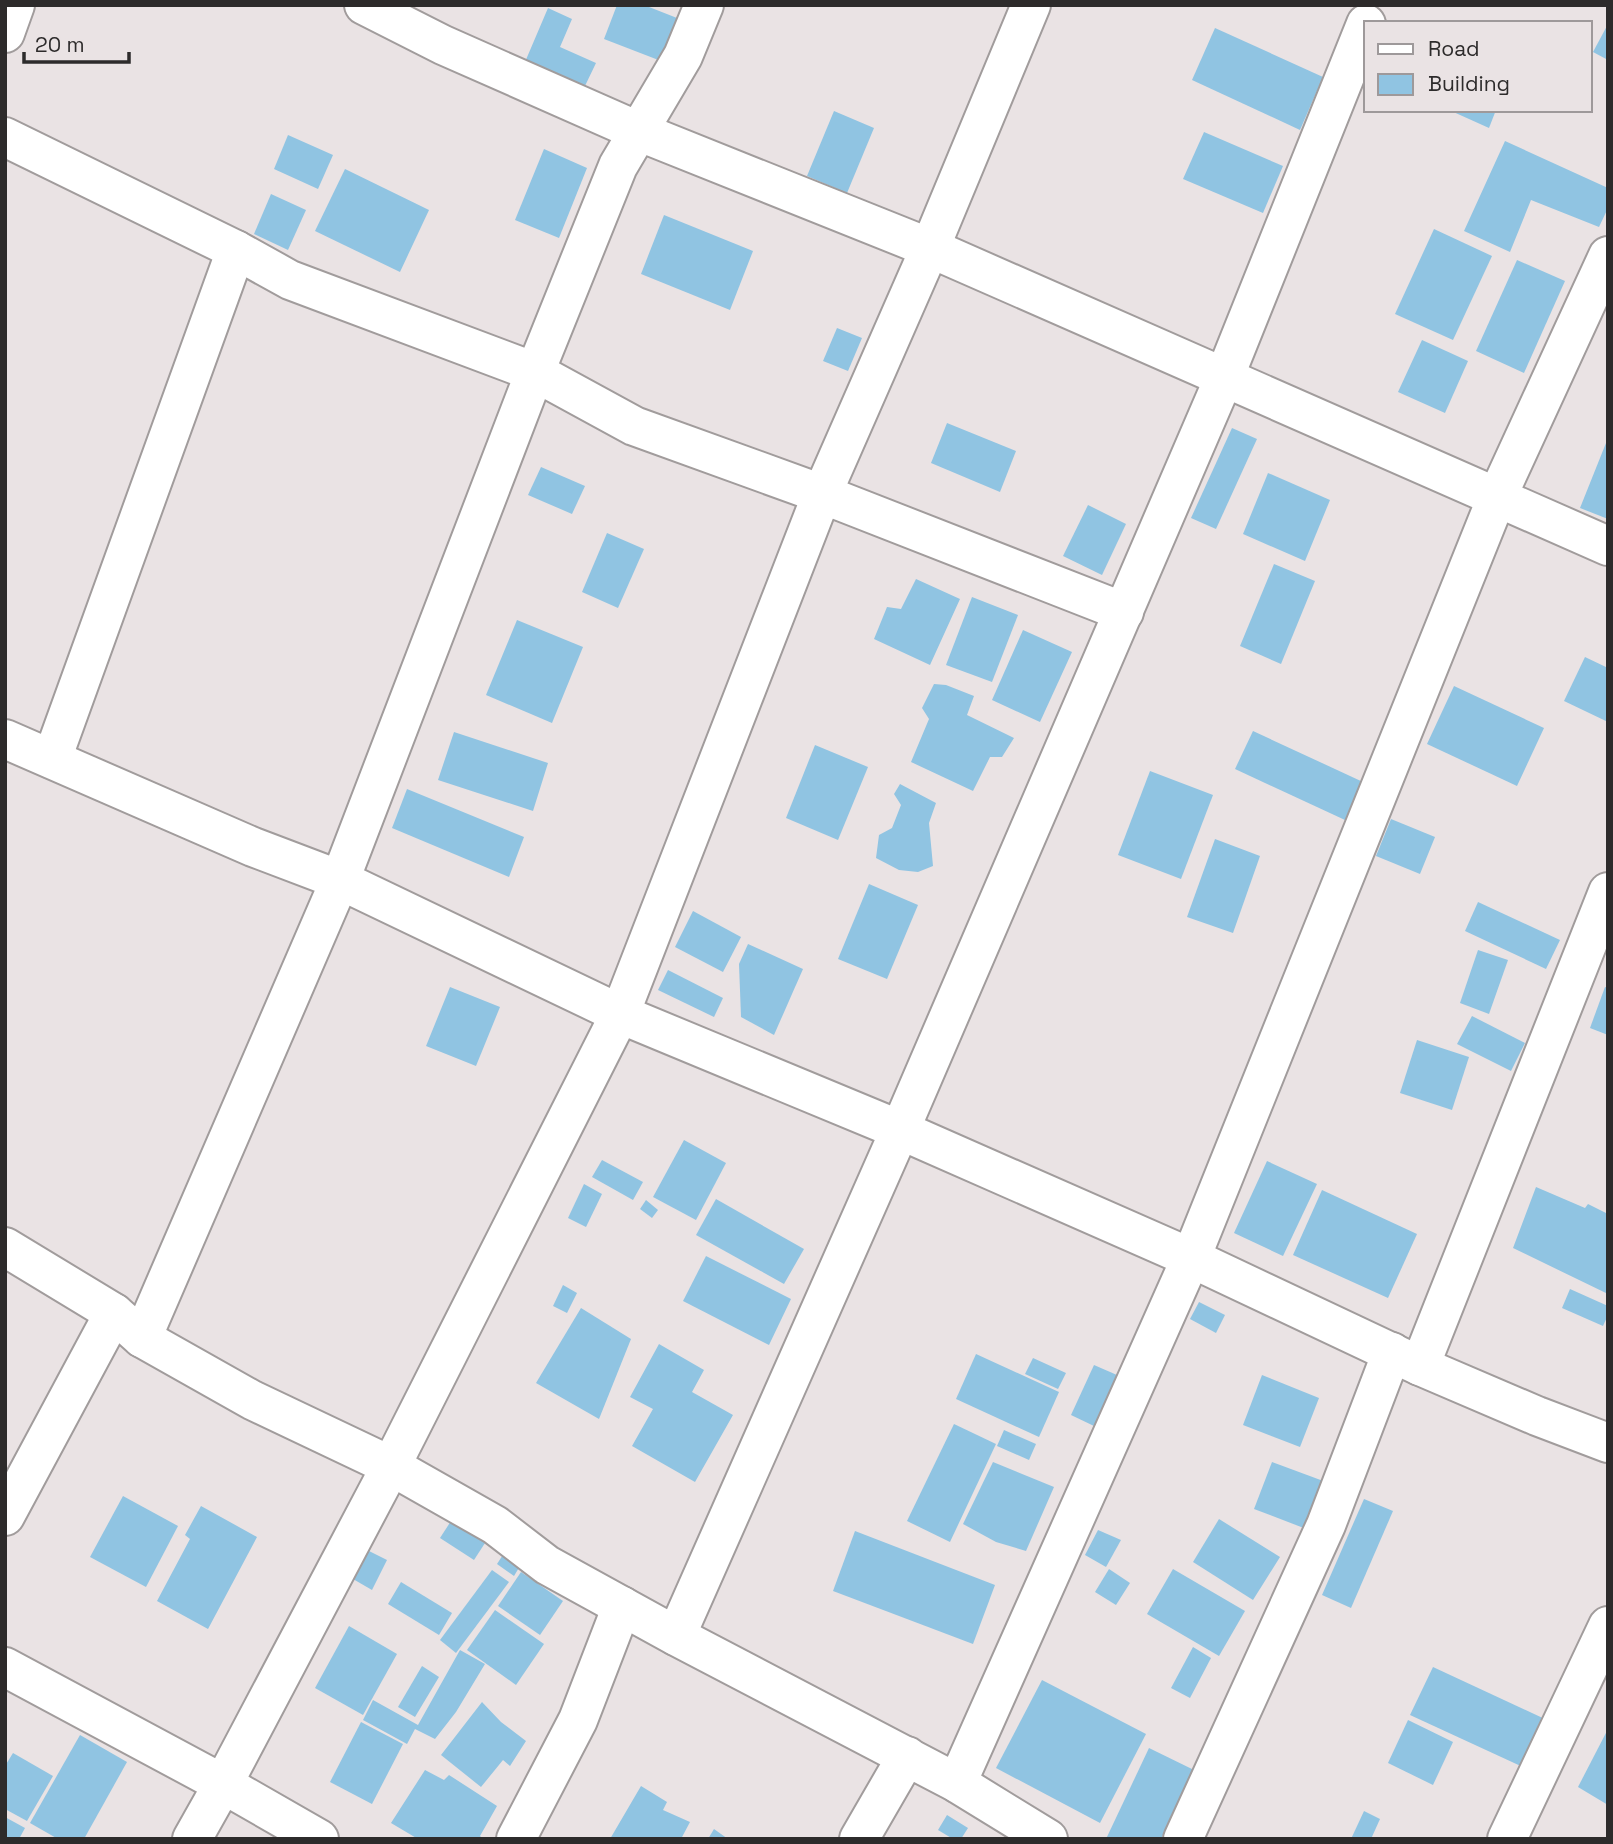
<svg xmlns="http://www.w3.org/2000/svg" width="1613" height="1844" viewBox="0 0 1613 1844" font-family="'Space Grotesk',sans-serif">
<rect width="100%" height="100%" fill="#eae3e4"/>
<g fill="#90c4e2">
<path d="M617,5h27l33,13 -16,43 -57,-22z"/>
<path d="M548,8l24,11 -12,28 36,16 -12,25 -59,-26z"/>
<path d="M1608,24v36l-15,-8z"/>
<path d="M1215,28l108,49 -23,53 -108,-50z"/>
<path d="M1449,110h47l-7,18z"/>
<path d="M834,111l40,17 -27,65 -40,-17z"/>
<path d="M1204,132l79,34 -20,47 -80,-34z"/>
<path d="M288,135l45,20 -15,34 -44,-20z"/>
<path d="M1505,141l103,47v20l-9,19 -68,-27 -21,52 -46,-21z"/>
<path d="M544,149l43,19 -28,70 -44,-18z"/>
<path d="M345,169l84,41 -29,62 -85,-41z"/>
<path d="M271,194l35,16 -18,40 -34,-16z"/>
<path d="M664,215l89,36 -23,59 -89,-36z"/>
<path d="M1434,229l58,27 -39,84 -58,-26z"/>
<path d="M1517,260l48,21 -41,92 -48,-22z"/>
<path d="M837,328l25,10 -14,33 -25,-10z"/>
<path d="M1422,340l46,21 -23,52 -47,-21z"/>
<path d="M947,423l69,28 -16,41 -69,-29z"/>
<path d="M1232,428l25,11 -41,90 -25,-11z"/>
<path d="M1608,438v81l-28,-11z"/>
<path d="M541,467l44,19 -13,28 -44,-19z"/>
<path d="M1268,473l62,27 -25,61 -62,-27z"/>
<path d="M1088,505l38,19 -24,51 -39,-19z"/>
<path d="M607,533l37,16 -26,59 -36,-16z"/>
<path d="M1274,564l41,17 -34,83 -41,-18z"/>
<path d="M916,579l44,20 -30,66 -56,-26 13,-32 14,2z"/>
<path d="M972,597l46,18 -26,67 -46,-17z"/>
<path d="M517,620l66,27 -31,76 -66,-28z"/>
<path d="M1023,630l49,22 -32,70 -48,-22z"/>
<path d="M1585,657l23,11v54l-44,-21z"/>
<path d="M934,684l12,1 28,11 -7,19 47,23 -12,19h-12l-17,34 -62,-29 18,-43 -7,-11z"/>
<path d="M1454,686l90,42 -27,58 -90,-42z"/>
<path d="M1253,731l110,51 -18,38 -110,-51z"/>
<path d="M454,732l94,31 -15,48 -95,-31z"/>
<path d="M815,745l53,22 -30,73 -52,-22z"/>
<path d="M1150,771l63,24 -32,84 -63,-24z"/>
<path d="M900,784l36,19 -7,20 4,43 -15,6 -19,-2 -23,-12 3,-23 13,-7 9,-23 -7,-11z"/>
<path d="M407,789l117,48 -15,40 -117,-49z"/>
<path d="M1391,819l44,18 -15,37 -44,-18z"/>
<path d="M1215,839l45,17 -27,77 -46,-16z"/>
<path d="M869,884l49,21 -31,74 -49,-20z"/>
<path d="M1478,902l82,38 -14,29 -81,-38z"/>
<path d="M693,911l48,26 -18,35 -48,-25z"/>
<path d="M748,944l55,25 -29,66 -33,-18 -2,-53z"/>
<path d="M1478,950l30,10 -19,54 -29,-11z"/>
<path d="M668,970l55,28 -9,19 -56,-27z"/>
<path d="M450,987l50,20 -24,59 -50,-20z"/>
<path d="M1605,987l3,1v47l-18,-7z"/>
<path d="M1472,1016l53,27 -14,28 -54,-27z"/>
<path d="M1417,1040l52,17 -17,53 -52,-17z"/>
<path d="M684,1140l42,23 -30,57 -43,-23z"/>
<path d="M602,1160l41,22 -10,18 -41,-23z"/>
<path d="M1267,1161l50,23 -34,72 -49,-23z"/>
<path d="M584,1184l18,10 -16,33 -18,-9z"/>
<path d="M1536,1187l49,21 3,-4 20,10v80l-95,-46z"/>
<path d="M1322,1190l95,44 -29,64 -95,-43z"/>
<path d="M716,1199l88,50 -20,35 -88,-49z"/>
<path d="M646,1200l12,10 -6,8 -12,-9z"/>
<path d="M706,1256l85,43 -22,46 -86,-44z"/>
<path d="M563,1285l14,8 -10,20 -14,-7z"/>
<path d="M1570,1289l38,17v9l-5,11 -41,-18z"/>
<path d="M1199,1302l26,13 -9,18 -26,-14z"/>
<path d="M581,1308l50,31 -32,80 -63,-36z"/>
<path d="M659,1344l45,26 -12,22 41,23 -38,67 -63,-36 21,-37 -23,-12z"/>
<path d="M976,1354l83,38 -20,45 -83,-38z"/>
<path d="M1033,1358l33,15 -8,16 -33,-15z"/>
<path d="M1094,1365l23,10 -23,51 -23,-11z"/>
<path d="M1262,1375l57,23 -19,49 -57,-22z"/>
<path d="M954,1424l42,20 -46,98 -43,-21z"/>
<path d="M1004,1430l32,14 -7,16 -32,-14z"/>
<path d="M993,1462l61,25 -28,64 -30,-9 -33,-18z"/>
<path d="M1272,1462l54,20 -17,48 -55,-21z"/>
<path d="M123,1496l55,30 -32,61 -56,-30z"/>
<path d="M1364,1499l29,12 -42,97 -29,-13z"/>
<path d="M201,1506l56,31 -49,92 -51,-28 33,-62 -5,-4z"/>
<path d="M1219,1519l61,38 -27,43 -60,-38z"/>
<path d="M451,1521l34,22 -11,17 -34,-22z"/>
<path d="M1098,1530l23,10 -15,27 -21,-12z"/>
<path d="M855,1531l140,54 -22,59 -140,-53z"/>
<path d="M367,1550l20,10 -15,30 -19,-11z"/>
<path d="M506,1550l17,11 -9,15 -17,-12z"/>
<path d="M1109,1569l21,14 -14,22 -21,-13z"/>
<path d="M1173,1569l72,42 -26,45 -72,-42z"/>
<path d="M492,1570l17,12 -53,71 -16,-13z"/>
<path d="M521,1572l42,29 -23,34 -42,-29z"/>
<path d="M401,1582l51,31 -13,22 -51,-31z"/>
<path d="M495,1610l49,34 -28,41 -49,-35z"/>
<path d="M349,1626l48,28 -34,61 -48,-27z"/>
<path d="M1193,1647l18,11 -21,40 -19,-10z"/>
<path d="M460,1650l25,14 -29,48 -21,27 -20,-10 -8,15 -44,-24 10,-20 45,25z"/>
<path d="M422,1666l17,11 -24,40 -17,-10z"/>
<path d="M1433,1667l114,53 -22,48 -115,-53z"/>
<path d="M1042,1680l104,54 -46,89 -104,-55z"/>
<path d="M482,1702l19,20 25,19 -16,25 -7,-6 -22,27 -40,-32z"/>
<path d="M1408,1720l45,22 -20,43 -45,-22z"/>
<path d="M361,1722l42,22 -31,60 -42,-22z"/>
<path d="M1608,1729v76l-30,-18z"/>
<path d="M80,1735l47,27 -43,77h-26l-28,-16z"/>
<path d="M1149,1748l45,22 -33,69h-55z"/>
<path d="M13,1753l40,23 -26,45 -22,-12v-43z"/>
<path d="M425,1770l19,10 5,-5 48,31 -17,30 3,3h-65l-27,-16z"/>
<path d="M641,1786l26,16 -4,8 27,12 -9,17h-71z"/>
<path d="M1364,1811l16,8 -9,20h-20z"/>
<path d="M947,1815l21,13 -7,11h-8l-15,-9z"/>
<path d="M5,1817l20,11 -6,11h-14z"/>
<path d="M714,1829l14,10h-20z"/>
</g>
<g fill="none" stroke-linecap="round" stroke-linejoin="round">
<g stroke="#a19c9c" stroke-width="42">
<g id="minor">
<path d="M364,5l79,40 197,87 290,116 678,298"/>
<path d="M5,33l10,-28"/>
<path d="M5,137l231,113 54,30 245,92 99,54 188,68 302,118"/>
<path d="M5,739l248,108 87,33 280,134 280,116 291,128 229,108 117,50 71,27"/>
<path d="M52,759l184,-509"/>
<path d="M5,1247l109,66 28,25 110,62 139,66 104,59 52,40 129,71 281,147 91,56"/>
<path d="M142,1338l198,-458 195,-508 83,-206 65,-110 21,-51"/>
<path d="M1420,1366l188,-474"/>
<path d="M5,1516l109,-203"/>
<path d="M676,1636l224,-506 324,-752 142,-354"/>
<path d="M5,1667l218,117 96,55"/>
<path d="M957,1783l234,-525 306,-761 111,-241"/>
<path d="M192,1839l31,-55 168,-318 229,-452 202,-520 108,-246 101,-243"/>
<path d="M516,1839l62,-119 44,-114"/>
<path d="M859,1839l48,-83"/>
<path d="M1183,1839l143,-314 66,-173"/>
<path d="M1507,1839l101,-213"/>
</g>
</g>
<use href="#minor" stroke="#fff" stroke-width="38"/>
</g>
<rect width="1613" height="1844" fill="none" stroke="#2d2b2b" stroke-width="14"/>
<rect x="1364" y="21" width="228" height="91" fill="#eae3e4" stroke="#9e999a" stroke-width="2"/>
<rect x="1378" y="44" width="35" height="10" fill="#ffffff" stroke="#9e999a" stroke-width="2"/>
<text x="1428" y="56" font-size="21" fill="#2d2b2b">Road</text>
<rect x="1378" y="74" width="35" height="21" fill="#90c4e2" stroke="#9e999a" stroke-width="2"/>
<text x="1428" y="91" font-size="21" fill="#2d2b2b">Building</text>
<path d="M24 52v10h105v-10" fill="none" stroke="#2d2b2b" stroke-width="3.5"/>
<text x="35" y="52" font-size="21" fill="#2d2b2b" stroke="#eae3e4" stroke-width="5" paint-order="stroke">20 m</text>
</svg>
